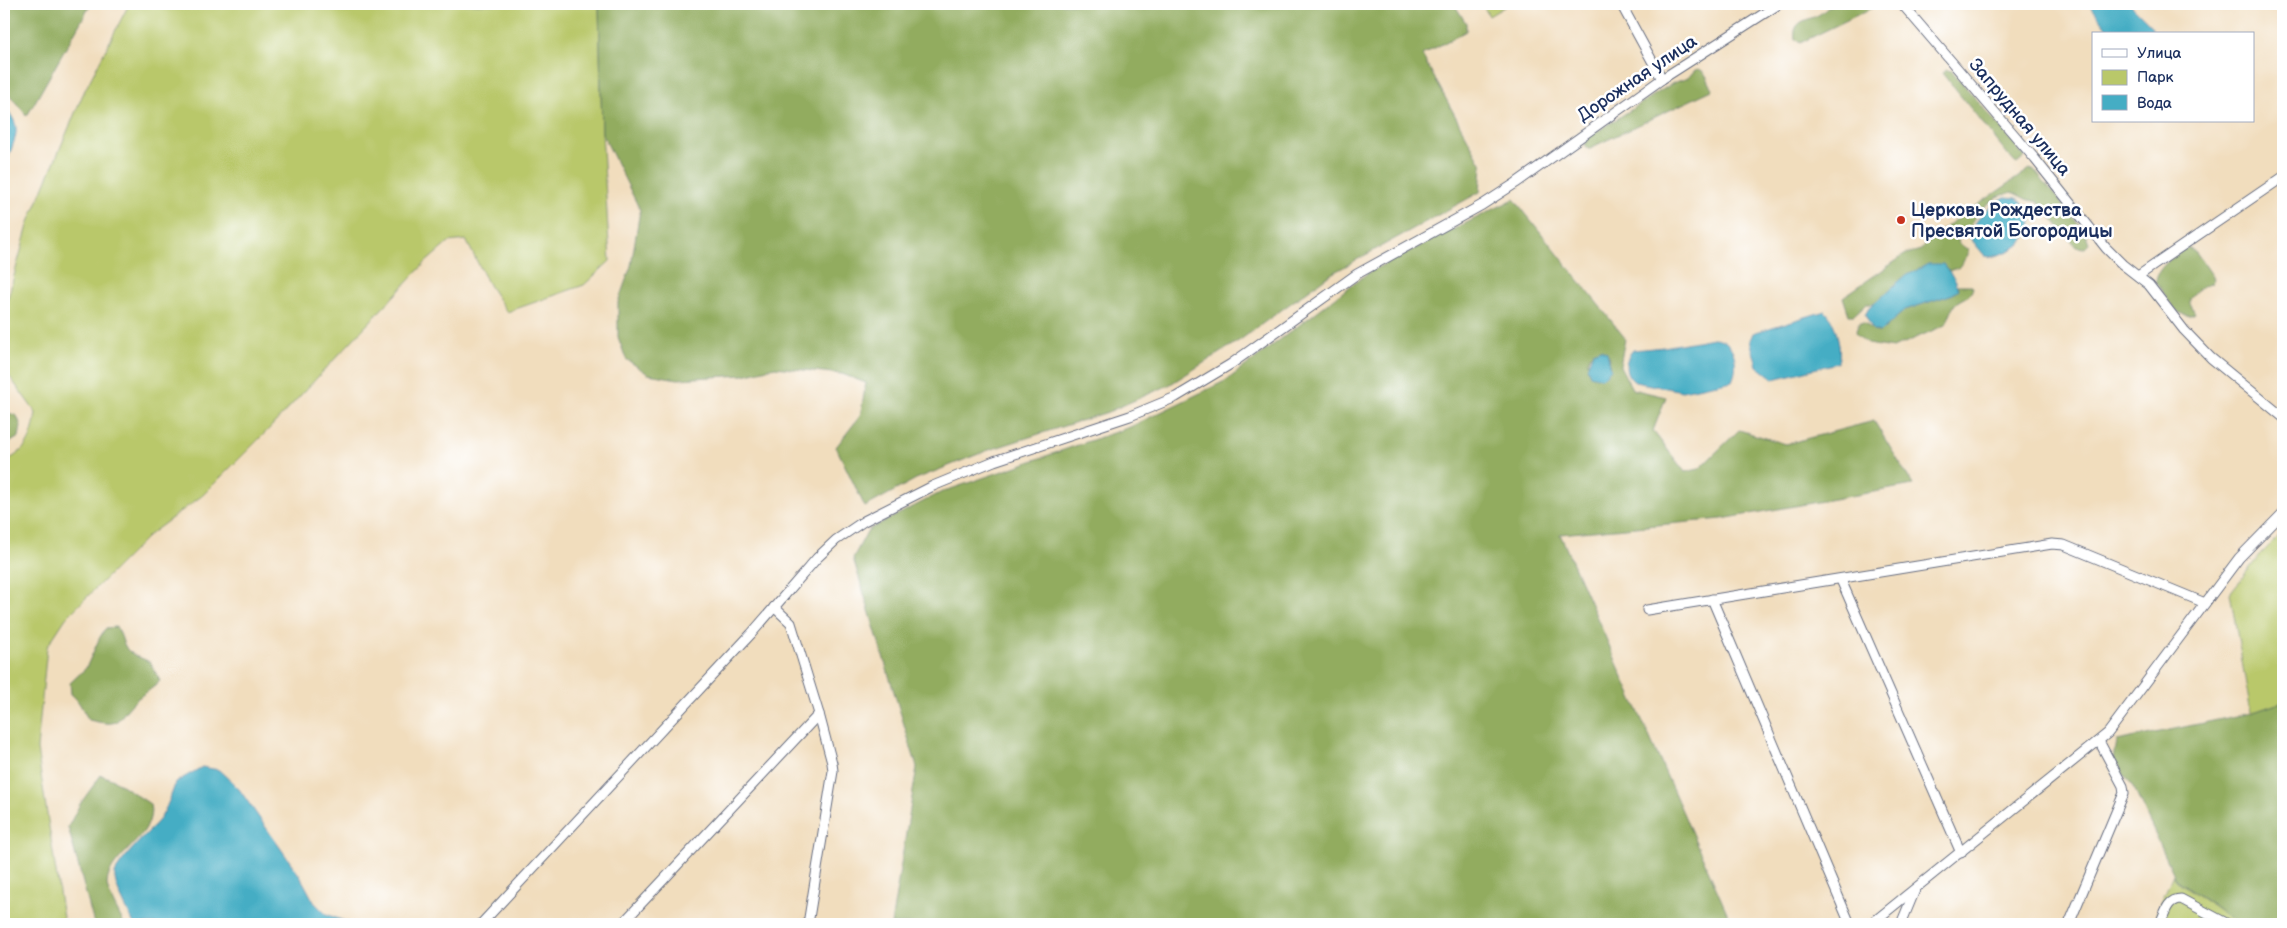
<svg xmlns="http://www.w3.org/2000/svg" width="2287" height="928" viewBox="0 0 2287 928" font-family="'Balsamiq Sans',sans-serif">
<rect width="100%" height="100%" fill="#fff"/>
<filter id="ink" filterUnits="userSpaceOnUse"><feTurbulence type="fractalNoise" baseFrequency=".02" numOctaves="2"/><feDisplacementMap in="SourceGraphic" scale="10" xChannelSelector="R" yChannelSelector="G"/><feConvolveMatrix kernelMatrix="1 2 1 2 8 2 1 2 1" color-interpolation-filters="sRGB"/></filter>
<filter id="wash" filterUnits="userSpaceOnUse"><feTurbulence type="fractalNoise" baseFrequency=".0096" numOctaves="4" result="noise"/><feDisplacementMap in="SourceGraphic" scale="20" xChannelSelector="R" yChannelSelector="G"/><feGaussianBlur stdDeviation="1.12" result="paint"/><feColorMatrix in="noise" values="0 0 0 0 0 0 0 0 0 0 0 0 0 0 0 0 0 1.4 0 .05"/><feComposite in="paint" operator="in"/></filter>
<g filter="url(#wash)">
<rect width="100%" height="100%" fill="#f1ddbd"/>
<g fill="#b9c86a" stroke="#6a7c64">
<path d="M129,4h470l3,129 8,128 -26,24 -77,27 -18,-27 -23,-45 -17,2 -23,20 -159,169 -64,64 -54,40 -83,83 -19,29 -10,102 27,175h-60v-462c24,-12 28,-23 32,-49l-32,-44v-57l25,-90 54,-128z"/>
<path d="M1482,4h27l-20,12z"/>
<path d="M2283,532v170l-32,11 -21,-120 30,-38z"/>
<path d="M2173,874l3,6 63,44h-87z"/>
</g>
<g fill="#92ac5e" stroke="#566e5e" fill-rule="evenodd">
<path d="M4,4h87l-64,112 -21,-25 -2,-1z"/>
<path d="M599,4h855l12,19v8l-44,24 60,110 -2,27 -149,82 -91,66 -71,45 -61,27 -122,39 -70,28 -51,28 -29,-60 24,-31 6,-33 -24,-9 -67,-7 -31,8 -66,4 -30,-5 -22,-15 -8,-22v-35l13,-36 9,-56 -38,-77z"/>
<path d="M1833,4h47l-80,39 -5,-4c-3,-20 14,-18 25,-25 5,-3 8,-8 13,-10z"/>
<path d="M1699,69c9,4 8,13 14,19l-1,2 -124,59 -3,-4 5,-9 83,-53 15,-5 7,-8z"/>
<path d="M1947,70l5,1 73,86 -8,7 -3,-2 -72,-89z"/>
<path d="M2030,169l5,2 51,63 3,10 -4,4 -9,-1 -37,-45 -13,-3 -14,-7 -15,5 -17,13 -11,18 -11,10 1,5 9,7v5l-10,13 -9,3 -6,-7 -39,13 -30,27h-8l-12,11h-5l-6,-18 63,-43 15,-4 10,-13z"/>
<path d="M1514,199l111,139 -5,28 12,23 34,8 -13,34 32,41 14,-3 40,-39 47,14 88,-23 39,64 -191,34 -162,15 172,390h-841l26,-157 -64,-209 15,-28 74,-38 188,-65 97,-47 142,-108zM1590,355l19,1 1,4 -23,2z"/>
<path d="M2187,248l9,4 18,26 -2,5 -15,7 -7,8v5l5,10c-17,11 -31,-20 -39,-32 1,-14 19,-26 31,-33z"/>
<path d="M1958,285h11l4,2c-2,11 -11,10 -18,17 -5,7 -5,16 -12,22l-50,22 -26,-4 -12,-11 4,-10h5l12,9h4l25,-22 48,-16 6,-5z"/>
<path d="M4,411l13,5 4,10 -2,11 -15,9z"/>
<path d="M116,627c6,7 5,12 9,19 4,9 17,12 25,16l10,19c-8,9 -17,12 -25,20 -21,20 -12,27 -46,19 -7,-10 -9,-19 -18,-26l-1,-11 16,-15 14,-31 6,-9z"/>
<path d="M2283,702v222h-44l-63,-45 -41,-88 -21,-32 3,-18 134,-28z"/>
<path d="M101,775l13,5 36,24c8,33 -42,51 -43,80 0,9 13,31 17,40h-30l-26,-97 12,-23z"/>
</g>
<g fill="#45adc4" stroke="#306e91">
<path d="M2089,4h41l23,23 -2,7h-39z"/>
<path d="M4,106c19,22 12,28 4,53l-4,-2z"/>
<path d="M2005,197l12,1 14,13c4,22 -7,34 -27,42 -7,2 -12,5 -19,3l-15,-18c3,-19 19,-32 35,-41z"/>
<path d="M1928,264h15l12,15 4,10 -6,5 -48,16 -25,22 -7,-2 -8,-15 4,-7 35,-31z"/>
<path d="M1825,311c10,9 19,41 12,52l-63,16 -17,-13 -7,-26 3,-7z"/>
<path d="M1713,338c21,0 27,26 19,43l-50,10 -47,-9c-12,-8 -11,-22 -2,-32l31,-3z"/>
<path d="M1601,349l6,3 4,17 -9,9 -12,-3 -3,-8 6,-15z"/>
<path d="M202,767l17,3 20,19 61,87 14,26 12,12 26,10h-218c-5,-11 -21,-39 -19,-50 3,-13 34,-42 44,-54 8,-11 12,-25 17,-38z"/>
</g>
</g>
<g filter="url(#ink)">
<g fill="none" stroke-linecap="round" stroke-linejoin="round">
<g stroke="#666c7f" stroke-width="11">
<g id="minor">
<path d="M1621,4l41,75"/>
<path d="M1902,4l133,155 71,89 16,16 27,21 35,45 27,28 72,59"/>
<path d="M2138,276l145,-99"/>
<path d="M1841,580l120,273"/>
<path d="M1712,599l138,325"/>
<path d="M774,607l17,16 28,91"/>
<path d="M1647,610l405,-66 12,1 141,58"/>
<path d="M481,924l270,-290 66,-76 19,-18 28,-19 69,-35 61,-25 136,-45 46,-19 55,-33 126,-90 125,-69 34,-22 146,-104 117,-75"/>
<path d="M622,924l197,-210 13,49 1,8 -25,153"/>
<path d="M1871,924l237,-191 131,-175 44,-45"/>
<path d="M1901,924l14,-34"/>
<path d="M2069,924l55,-131 -1,-7 -24,-45"/>
<path d="M2160,924c5,-11 7,-25 21,-25l47,25"/>
</g>
</g>
<use href="#minor" stroke="#fff" stroke-width="9"/>
</g>
</g>
<circle fill="#c8321e" stroke="#fff" stroke-width="2" cx="1901" cy="220" r="5"/>
<g text-anchor="middle" stroke-width="5" stroke-linejoin="round" paint-order="stroke">
<g font-size="18" fill="#1b2f5e" stroke="#fff">
<text transform="translate(1637 78) rotate(-34)" y="6">Дорожная улица</text>
<text transform="translate(2020 117) rotate(50)" y="6">Запрудная улица</text>
</g>
<g font-size="18" font-weight="bold" fill="#1b2f5e" stroke="#fff" text-anchor="start">
<text x="1911" y="216">Церковь Рождества<tspan x="1911" dy="21">Пресвятой Богородицы</tspan></text>
</g>
</g>
<rect width="2287" height="928" fill="none" stroke="#fff" stroke-width="20"/>
<rect x="2092" y="32" width="162" height="90" fill="#ffffff" stroke="#a4acbf"/>
<rect x="2102" y="49" width="25" height="8" fill="#ffffff" stroke="#a4acbf"/>
<text x="2137" y="58" font-size="15" fill="#1b2f5e">Улица</text>
<rect x="2102" y="70" width="25" height="15" fill="#b9c86a" stroke="#a4acbf"/>
<text x="2137" y="82" font-size="15" fill="#1b2f5e">Парк</text>
<rect x="2102" y="95" width="25" height="15" fill="#45adc4" stroke="#a4acbf"/>
<text x="2137" y="108" font-size="15" fill="#1b2f5e">Вода</text>
</svg>
